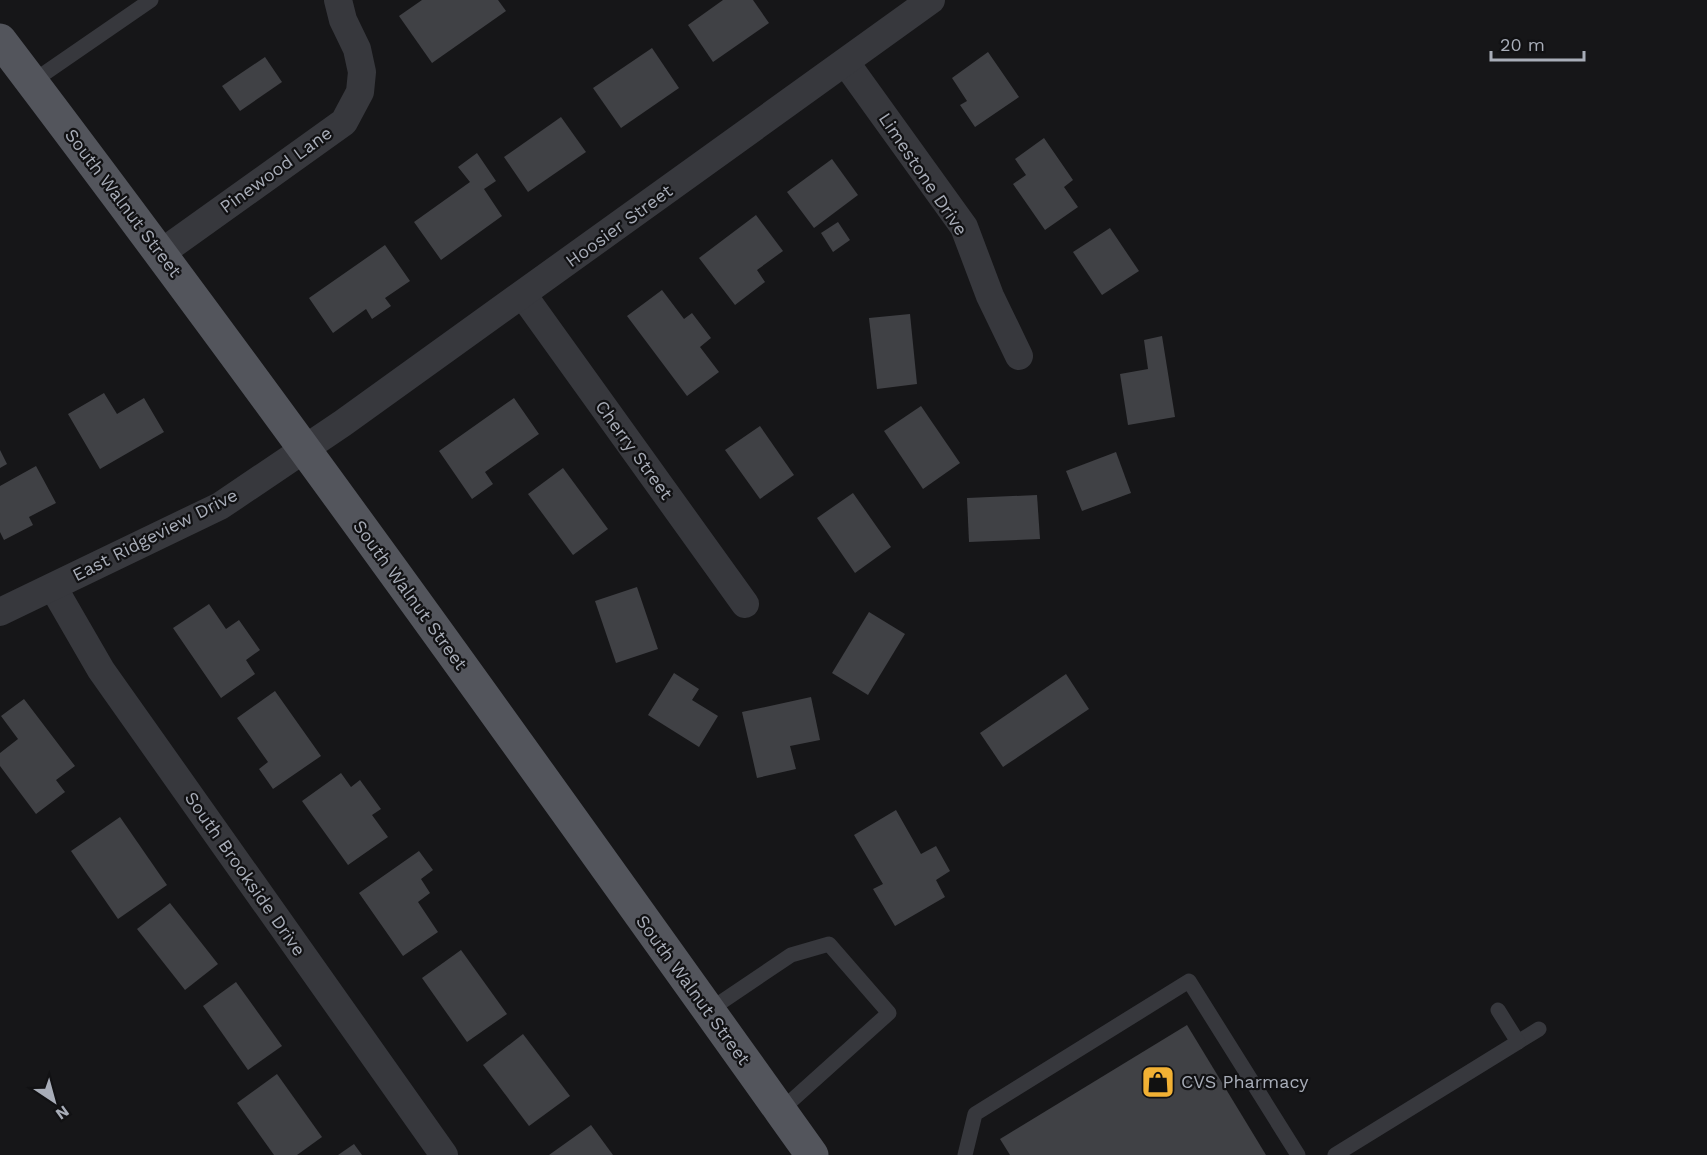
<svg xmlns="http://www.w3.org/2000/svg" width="1707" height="1155" viewBox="0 0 1707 1155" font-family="'Work Sans',sans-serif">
<rect width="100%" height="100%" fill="#161618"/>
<g fill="#404145">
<path d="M422,0h76l8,11 -74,52 -33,-47z"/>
<path d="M723,0h30l16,23 -56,39 -25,-37z"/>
<path d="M652,48l27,40 -58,40 -28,-40z"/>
<path d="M988,52l31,45 -44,30 -15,-22 7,-4 -15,-23z"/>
<path d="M265,57l17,25 -42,29 -18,-25z"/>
<path d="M561,117l25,35 -58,40 -24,-35z"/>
<path d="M1044,138l29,42 -9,7 14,20 -33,23 -32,-46 13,-9 -11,-16z"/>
<path d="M477,153l19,28 -12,8 18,27 -61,44 -27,-38 56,-40 -12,-15z"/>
<path d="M832,159l26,36 -44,33 -27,-36z"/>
<path d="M756,215l27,36 -26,19 8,12 -30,23 -36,-47z"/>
<path d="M838,222l12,18 -17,12 -12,-19z"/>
<path d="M1110,228l29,43 -37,24 -29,-43z"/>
<path d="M385,245l25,36 -25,17 6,8 -19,13 -6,-10 -33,24 -24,-35z"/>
<path d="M662,290l22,29 8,-6 19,25 -11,9 19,25 -32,24 -60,-80z"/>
<path d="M910,314l7,70 -40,5 -8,-71z"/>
<path d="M1162,336l13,81 -47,8 -8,-51 28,-5 -4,-29z"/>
<path d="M104,393l13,21 27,-16 20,34 -64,37 -32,-55z"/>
<path d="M514,398l25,36 -54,38 8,12 -21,15 -33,-48z"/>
<path d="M921,406l39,57 -37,26 -39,-58z"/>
<path d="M760,426l34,49 -34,24 -35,-49z"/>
<path d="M0,450l7,14 -7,4z"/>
<path d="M1116,452l15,41 -49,18 -16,-40z"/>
<path d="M36,466l20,37 -27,14 4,8 -29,15 -4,-8v-46z"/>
<path d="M563,468l45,61 -35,26 -45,-61z"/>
<path d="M853,493l38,54 -36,26 -38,-55z"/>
<path d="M1037,495l3,44 -71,3 -2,-44z"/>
<path d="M637,587l21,62 -42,14 -21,-62z"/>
<path d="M209,604l17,25 13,-9 21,30 -14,10 9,14 -34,24 -48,-70z"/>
<path d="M869,612l36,22 -37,61 -36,-22z"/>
<path d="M674,673l25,16 -7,11 26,16 -19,31 -51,-32z"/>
<path d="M1066,674l23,35 -86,58 -23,-34z"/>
<path d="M275,691l46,65 -48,33 -14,-20 9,-7 -31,-44z"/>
<path d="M811,697l9,43 -30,6 6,23 -39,9 -15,-66z"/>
<path d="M24,699l51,67 -19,14 9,12 -29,22 -36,-48v-13l18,-14 -17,-23z"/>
<path d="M341,773l10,14 9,-7 21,29 -9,6 16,22 -40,28 -46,-64z"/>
<path d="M896,810l25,44 15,-8 14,25 -14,9 9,17 -50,29 -22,-37 10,-5 -29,-49z"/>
<path d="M120,817l47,68 -49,34 -47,-68z"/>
<path d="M419,851l14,19 -12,9 9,14 -12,9 20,30 -35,24 -44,-63z"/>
<path d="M170,903l48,61 -33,26 -48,-61z"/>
<path d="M461,950l46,64 -40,28 -45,-64z"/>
<path d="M236,982l46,64 -34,24 -45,-64z"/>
<path d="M1187,1025l79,130h-256l-10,-16z"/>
<path d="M523,1034l47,62 -41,30 -46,-61z"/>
<path d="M277,1074l45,63 -25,18h-23l-37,-52z"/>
<path d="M591,1125l22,30h-64z"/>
<path d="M354,1144l8,11h-24z"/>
</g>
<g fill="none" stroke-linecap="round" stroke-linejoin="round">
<g stroke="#37383d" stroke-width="15">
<path d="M32,82l119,-82"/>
<path d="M708,1011l83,-56 38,-11 60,69 -109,98"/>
<path d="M1518,1042l21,-13"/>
<path d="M965,1155l10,-41 214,-133 109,174"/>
<path d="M1335,1155l183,-113 -20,-32"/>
</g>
<g stroke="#37383d" stroke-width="28">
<path d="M846,63l118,164 26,69 29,60"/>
<path d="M161,253l183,-131 16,-30 2,-20 -5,-23 -14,-29 -5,-20"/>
<path d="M523,295l222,309"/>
<path d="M53,587l48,83 343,485"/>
<path d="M0,612l220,-106 123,-83 588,-423"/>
</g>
<path stroke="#53555c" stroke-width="33" d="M0,40c278,366 545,741 812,1115"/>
</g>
<defs>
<g id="shop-square" transform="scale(1.725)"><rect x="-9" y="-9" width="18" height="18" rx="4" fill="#f2b134" stroke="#111113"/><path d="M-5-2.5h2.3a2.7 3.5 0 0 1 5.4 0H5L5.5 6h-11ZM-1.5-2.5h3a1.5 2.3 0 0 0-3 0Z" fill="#111"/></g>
</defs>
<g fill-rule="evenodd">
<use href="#shop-square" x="1158" y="1082"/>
</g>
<g text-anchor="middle" stroke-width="4.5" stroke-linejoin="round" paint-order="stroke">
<g font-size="18" fill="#a8adb8" stroke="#111113">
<text transform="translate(276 170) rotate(-36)" y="6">Pinewood Lane</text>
<text transform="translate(923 174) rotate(56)" y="6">Limestone Drive</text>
<text transform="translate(123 203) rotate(53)" y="6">South Walnut Street</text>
<text transform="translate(619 226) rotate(-36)" y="6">Hoosier Street</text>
<text transform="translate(634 450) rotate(54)" y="6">Cherry Street</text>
<text transform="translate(155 535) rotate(-27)" y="6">East Ridgeview Drive</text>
<text transform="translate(410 595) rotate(54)" y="6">South Walnut Street</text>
<text transform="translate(245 874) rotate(55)" y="6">South Brookside Drive</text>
<text transform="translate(693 990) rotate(54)" y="6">South Walnut Street</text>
</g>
<g font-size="18" fill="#a8adb8" stroke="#111113" text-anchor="start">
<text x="1181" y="1088">CVS Pharmacy</text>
</g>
</g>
<g transform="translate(54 1101) rotate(144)" stroke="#111113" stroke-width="4.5" paint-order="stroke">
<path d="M0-4.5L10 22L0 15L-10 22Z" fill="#a8adb8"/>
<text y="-9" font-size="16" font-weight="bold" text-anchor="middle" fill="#a8adb8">N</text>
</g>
<path d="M1491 51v9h93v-9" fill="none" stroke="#a8adb8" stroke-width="3"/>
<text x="1500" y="51" font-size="18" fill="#a8adb8" stroke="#111113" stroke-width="4.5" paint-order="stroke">20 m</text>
</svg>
